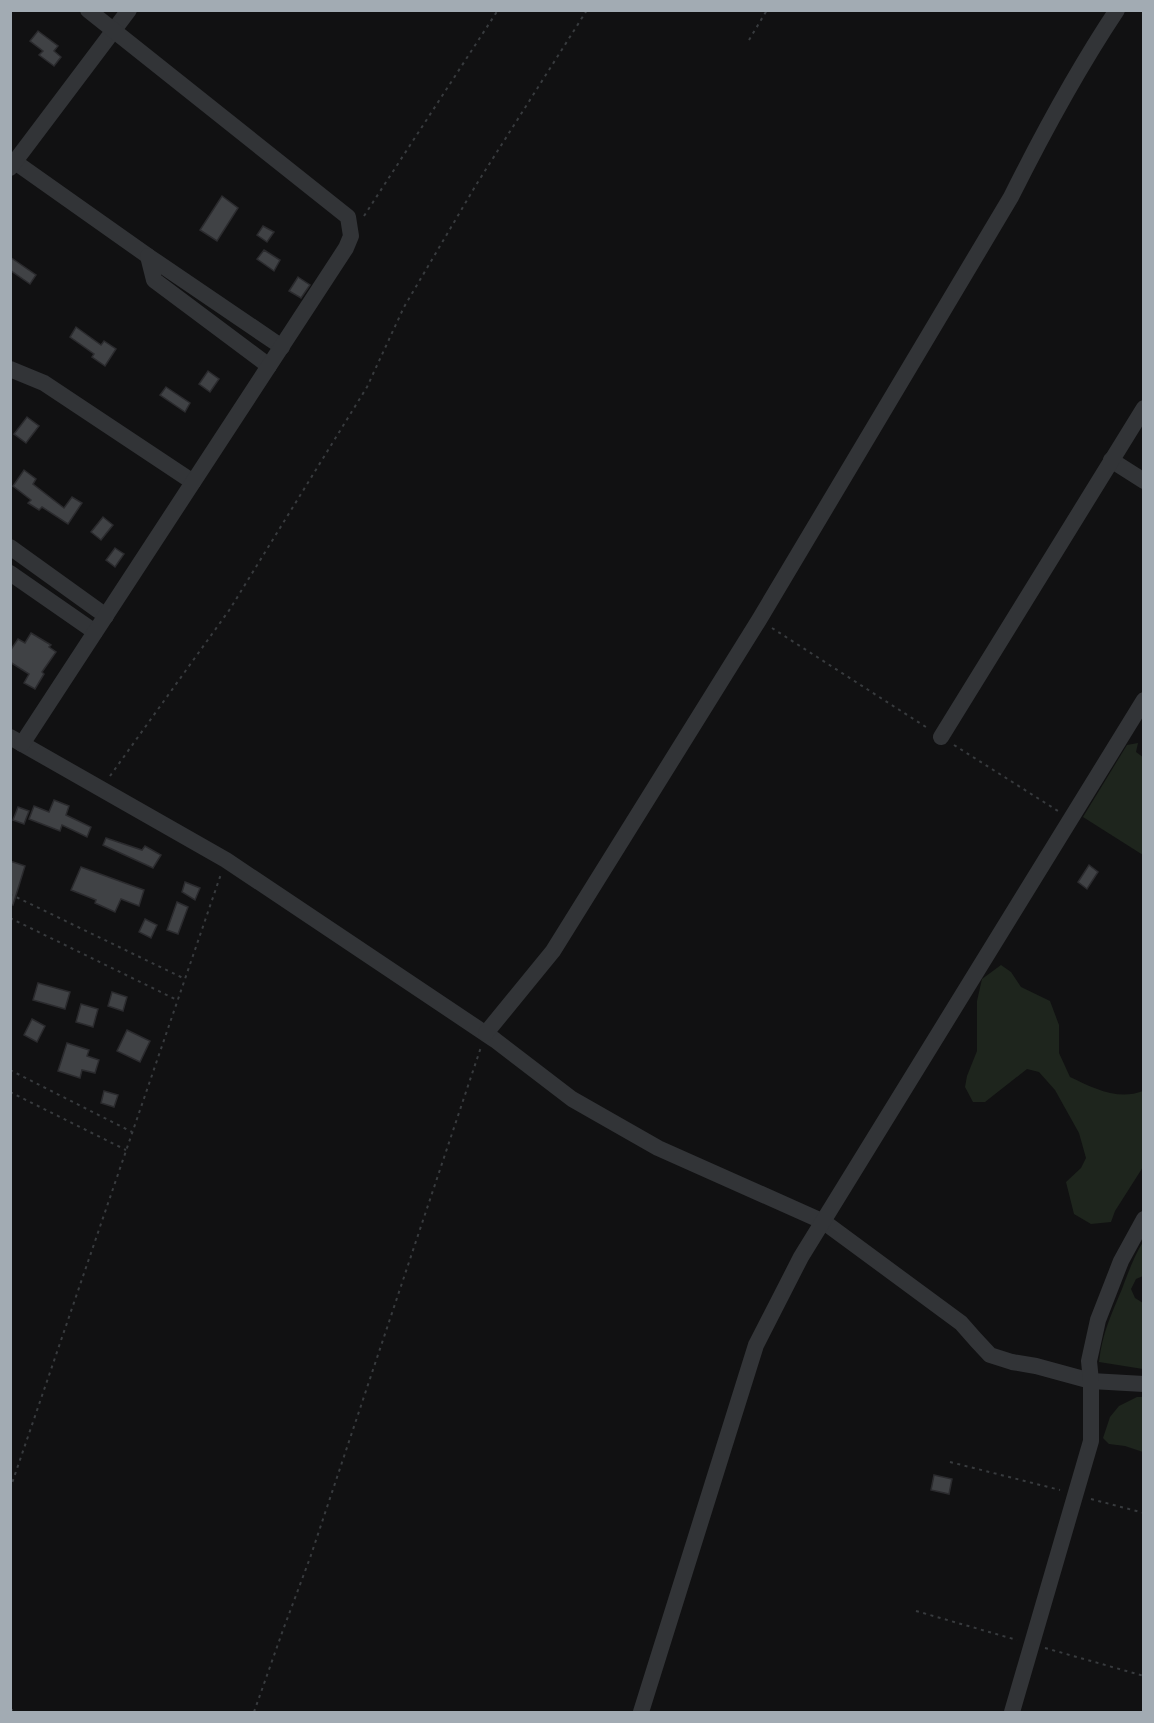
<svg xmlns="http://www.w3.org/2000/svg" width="1154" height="1723" viewBox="0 0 1154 1723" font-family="'Titillium Web',sans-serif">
<rect width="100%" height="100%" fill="#111112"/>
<g fill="#1e251d">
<path d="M1138,743l-2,9 8,6 -1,97 -60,-38 44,-72z"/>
<path d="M1001,965l10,7 10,15 29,14 9,24v28l11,24c23,11 48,24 73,14v76l-28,44 -4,11 -20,2 -17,-10 -8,-32 15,-14 5,-10 -7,-25 -24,-43 -16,-18 -12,-3 -42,33h-12l-8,-15 2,-11 10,-25v-50l5,-22z"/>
<path d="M1143,1242v34l-7,3 -5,10 4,9 8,5v66l-44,-7c3,-28 12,-47 23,-73 6,-16 12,-33 21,-47z"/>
<path d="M1137,1397h6v55l-18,-6 -16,-2 -6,-6 7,-21 9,-11z"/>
</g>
<g fill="#404245" stroke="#2b2b2e" stroke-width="1.5">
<path d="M38,31l20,15 -4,5 7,6 -7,9 -15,-11 4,-4 -13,-10z"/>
<path d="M222,196l16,12 -21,33 -17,-11z"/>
<path d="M263,226l11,6 -7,10 -10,-7z"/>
<path d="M264,250l16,10 -6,11 -17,-12z"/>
<path d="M10,257l26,18 -6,9 -20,-14z"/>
<path d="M298,277l12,8 -9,13 -12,-7z"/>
<path d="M76,327l25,18 3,-4 12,8 -11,17 -13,-9 2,-3 -24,-17z"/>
<path d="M208,371l11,8 -9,13 -11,-8z"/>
<path d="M166,387l24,16 -5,9 -25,-17z"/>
<path d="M27,417l12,9 -13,17 -12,-9z"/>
<path d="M24,470l12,9 -3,5 31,24 8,-11 10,6 -14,21 -26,-17 -3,3 -11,-7 3,-3 -18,-14z"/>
<path d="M103,517l10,8 -12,15 -10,-8z"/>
<path d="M115,548l9,6 -9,13 -9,-7z"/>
<path d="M31,633l20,12 -2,2 7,5 -14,20 2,2 -9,15 -11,-6 5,-9 -19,-12v-11l8,-12 7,4z"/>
<path d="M54,800l15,6 -3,9 25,12 -4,10 -25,-12 -2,6 -31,-12 5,-13 15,6z"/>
<path d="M18,807l11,4 -5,13 -11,-4z"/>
<path d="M106,838l36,12 3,-4 16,9 -8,13 -50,-23z"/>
<path d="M10,861l15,5 -12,39 -3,-1z"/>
<path d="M1089,865l9,7 -11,17 -9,-7z"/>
<path d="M81,867l63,23 -5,16 -18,-7 -6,13 -20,-9 1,-3 -25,-10z"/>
<path d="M185,882l15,6 -5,12 -13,-8z"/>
<path d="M177,902l11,5 -10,27 -11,-4z"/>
<path d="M145,919l12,6 -6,13 -12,-6z"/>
<path d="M38,983l32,9 -5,17 -32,-9z"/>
<path d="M112,992l15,5 -4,14 -15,-5z"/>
<path d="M81,1004l17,5 -5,18 -17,-5z"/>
<path d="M32,1019l13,7 -8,16 -13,-7z"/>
<path d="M127,1030l23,11 -10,21 -23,-11z"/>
<path d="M67,1043l22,7 -2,6 12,4 -4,13 -13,-3 -2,8 -22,-7z"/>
<path d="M104,1091l14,4 -4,12 -13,-4z"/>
<path d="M934,1475l18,4 -3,15 -18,-4z"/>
</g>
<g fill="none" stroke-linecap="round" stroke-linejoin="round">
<g stroke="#383b3e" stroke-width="2" stroke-dasharray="3 4.5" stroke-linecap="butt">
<path d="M749,40l18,-30"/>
<path d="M364,216l134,-206"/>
<path d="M772,628l157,101"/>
<path d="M954,745l104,66"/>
<path d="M110,776l120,-167 137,-222 37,-80 72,-122 111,-175"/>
<path d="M10,894l175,85"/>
<path d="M10,918l167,82"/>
<path d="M10,1070l122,62"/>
<path d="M10,1092l116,58"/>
<path d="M950,1462l110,28"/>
<path d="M10,1489l211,-615"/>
<path d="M1091,1499l53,14"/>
<path d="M916,1611l101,29"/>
<path d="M1045,1648l99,28"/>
<path d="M10,1709l6,3"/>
<path d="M254,1712l29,-82 27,-72 171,-511"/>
</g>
<g stroke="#323437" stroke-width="16">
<path d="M15,162l133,94"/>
<path d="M10,168l119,-158"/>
<path d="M269,366l-115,-86 -6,-24 134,91"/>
<path d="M10,369l34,14 149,99"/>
<path d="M1111,460l33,21"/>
<path d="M10,547l96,69"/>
<path d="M10,573l85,59"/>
<path d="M10,737l216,123 269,180 77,59 86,49 166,74 137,101 15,17 14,15 22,7 24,4 55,15 53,3"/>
<path d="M941,737l203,-329"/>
<path d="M22,744l324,-496 5,-12 -3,-19 -260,-207"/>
<path d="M486,1033l67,-82 206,-331 252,-423c32,-64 66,-127 106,-187"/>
<path d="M641,1712l115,-367 45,-88 343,-557"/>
<path d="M1012,1712l79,-271v-60l-2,-20 9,-41 23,-59 23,-42"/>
</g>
</g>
<rect width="1154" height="1723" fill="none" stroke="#a2abb3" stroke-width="24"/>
</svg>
